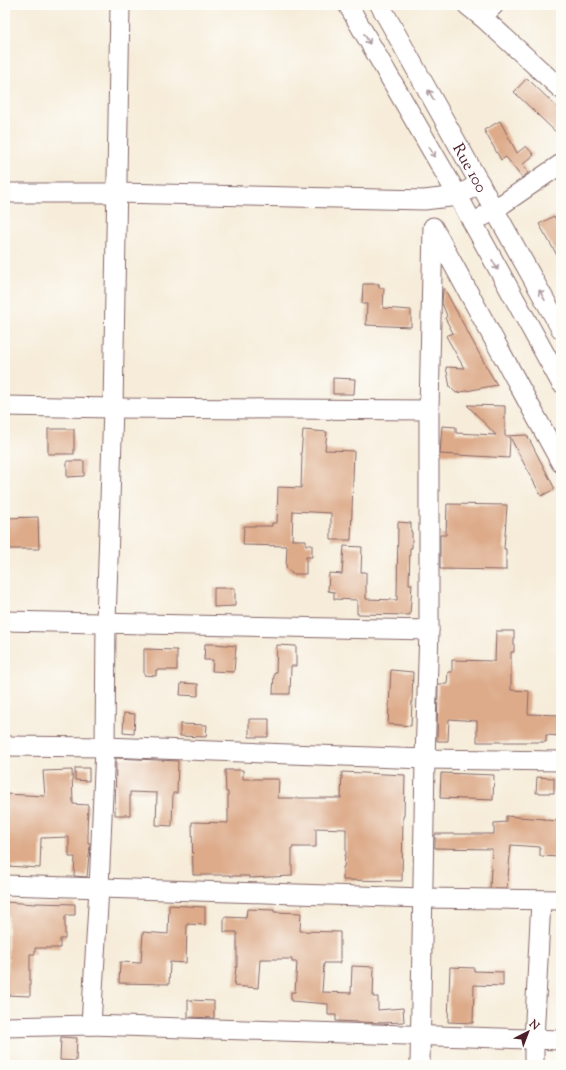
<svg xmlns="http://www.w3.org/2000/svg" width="566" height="1070" viewBox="0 0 566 1070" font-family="'Sorts Mill Goudy',serif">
<rect width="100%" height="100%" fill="#fdfcf7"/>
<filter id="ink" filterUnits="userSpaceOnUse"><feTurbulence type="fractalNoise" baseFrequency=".025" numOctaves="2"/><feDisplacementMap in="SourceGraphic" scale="8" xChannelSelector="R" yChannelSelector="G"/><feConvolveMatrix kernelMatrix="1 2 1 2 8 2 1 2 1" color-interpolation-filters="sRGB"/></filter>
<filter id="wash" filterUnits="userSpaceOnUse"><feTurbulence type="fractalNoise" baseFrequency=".012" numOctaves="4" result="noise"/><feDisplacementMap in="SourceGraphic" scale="16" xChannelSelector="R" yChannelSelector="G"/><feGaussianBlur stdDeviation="0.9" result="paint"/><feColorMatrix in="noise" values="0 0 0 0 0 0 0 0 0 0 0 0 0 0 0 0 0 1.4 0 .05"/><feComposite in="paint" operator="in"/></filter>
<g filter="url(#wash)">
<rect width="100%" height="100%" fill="#f6ecd9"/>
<g id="blocks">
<g fill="#ddab8a">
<path d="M527,78l34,33v26l-47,-45z"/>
<path d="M500,121l17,32 9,-7 8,9 -11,9 5,9 -6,5 -16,-21 -5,3 -17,-30z"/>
<path d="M554,216l7,12v34l-22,-38z"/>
<path d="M363,284h16v4h5l-1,20 28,2v17l-45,-2 1,-21h-5z"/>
<path d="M444,288l43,80 10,17 -41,8 -6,-6 -4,-20 18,1 -18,-32 7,-3 -8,-15 2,-2 -5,-13 1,-14z"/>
<path d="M333,378l22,1 -1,15h-21z"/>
<path d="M467,405l38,1v30l22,-1 28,54 -14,7 -31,-59 -1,21 -69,-4 2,-28 14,1v6l40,2z"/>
<rect x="48" y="429" width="26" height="25"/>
<path d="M303,430l24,2 -2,18 29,1 -3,89h-20v-27l-38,-2 -1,29h14v5h6v12h-6v17h-14l-6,-7 1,-21 -44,-1 1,-19h28v-3h5l1,-36 23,1 1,-33h-1z"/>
<path d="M67,461h17v15l-17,1z"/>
<path d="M447,504l60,1 -3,44h2v21l-66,-1v-34h6z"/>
<path d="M38,517l1,32h-34v-31z"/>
<path d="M398,522l13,1v9h1v16h-2l-1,36h3l-2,31 -53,-1v-14l-23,-1v-7l-6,-1 1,-18 13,1 2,-28 18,1 -1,25h5v27l31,1z"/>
<path d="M214,588h21v18l-21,1z"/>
<path d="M496,631h18v21h-3v38l18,1 -1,23 33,1v21l-15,-1v7h-69v-21l-28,-2 -1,22h-11l1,-57h9l1,-12h4v-12l43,1z"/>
<path d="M205,644h10l21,2 -2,26 -22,-1 1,-11h-9z"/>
<path d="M277,645l19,1v20h-5l-1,28h-17l1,-21h2z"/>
<path d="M144,649l33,1v20h-21v6l-12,-1z"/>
<path d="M391,670l22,2 -2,54 -23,-2z"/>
<path d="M181,683l17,1v12l-18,-1z"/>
<path d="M124,713l11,1 -1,20 -11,-1z"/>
<path d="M249,719h20v15h-1v3h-19z"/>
<path d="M180,724l27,1 -1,12 -26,-1z"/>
<path d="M116,758l62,3 -1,32h-4l-1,33 -16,-1 1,-32 -27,-1v23h-15z"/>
<path d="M75,768h14v13l-14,-1z"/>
<path d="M72,770l1,34 15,1 -1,27h1v11h2l-3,34 -13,-1 1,-19h-6v-20l-28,1 -1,30 -34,-2 1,-34h-2v-38l40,2 -2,-25z"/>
<path d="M225,770h18v9h36l-1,19h63l1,-26 63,3 -1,41h-1l-1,65 -59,-1v-13h1l1,-12h1v-26l-30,-1v19h-24v29l-43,2v-2h-19v-1h-37l-1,-53 36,1v-31h-2z"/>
<path d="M441,773l53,2 -1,25 -53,-2z"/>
<path d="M537,777l17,1v15h-18z"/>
<path d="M506,816l39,3v1l16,1v36l-21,-1v-9l-29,-2 -4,43h-17l2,-39 -57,-1v-14h59v-11l12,-1z"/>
<path d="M5,902l31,2v-1l39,1v11h-9v2h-1v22h-5v9h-25v6h-5v42l-25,-1v-24l3,1v-56h-3z"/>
<path d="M169,905l36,2v18l-18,-1 -1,39 -16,-1 -1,22 -50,-1 1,-21 21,1 2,-31 25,2z"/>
<path d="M247,909l27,1v2l27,1 -1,18 40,1v31h-16l-2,29 29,1 1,-27 22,1 -1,30h5v13l25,-2 1,14 -22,1 -46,-2v-6h-8v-11l-37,-3v-9h4l2,-30h-5v-3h-32l-2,29 -24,-2 2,-19h1v-35h-13v-15l22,1z"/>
<path d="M450,967l24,1v3l29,1v14l-29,-1 -1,38 -25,-1z"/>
<path d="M188,1000l26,1v17l-26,-1z"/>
<path d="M61,1037l16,1 -1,23 -16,-1z"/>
</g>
</g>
</g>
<g filter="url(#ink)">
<use href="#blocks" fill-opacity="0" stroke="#866768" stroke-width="1"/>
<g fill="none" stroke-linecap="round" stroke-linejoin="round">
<g stroke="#866768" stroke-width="21">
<g id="minor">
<path d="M348,5l110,191 103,187"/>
<path id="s1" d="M380,5l181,324"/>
<path d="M467,5l15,12 79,72"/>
<path d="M482,17l12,-12"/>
<path d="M5,193h112l307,7 34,-4 22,-13"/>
<path d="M484,216l20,-13 57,-39"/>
<path d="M434,229l127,234"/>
<path d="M5,406l108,2 316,2"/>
<path d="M5,621l424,9"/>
<path d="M5,746l100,1 320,12 136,2"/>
<path d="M5,885l418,13 138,2"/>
<path d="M91,1025l8,-137 6,-141 1,-125 7,-214 7,-403"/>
<path d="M5,1027l86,-2 470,15"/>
<path d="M420,1065l5,-306 4,-129v-220l4,-183"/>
<path d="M534,1065v-25l7,-140"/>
</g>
</g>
<use href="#minor" stroke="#fff" stroke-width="19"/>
</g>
<defs><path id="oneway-shaft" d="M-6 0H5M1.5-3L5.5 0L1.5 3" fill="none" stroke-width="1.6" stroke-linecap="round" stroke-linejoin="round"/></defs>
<g stroke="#ae9aa0">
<use href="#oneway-shaft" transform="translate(367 39) rotate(60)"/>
<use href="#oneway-shaft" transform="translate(431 95) rotate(-119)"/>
<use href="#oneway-shaft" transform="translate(432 152) rotate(60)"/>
<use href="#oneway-shaft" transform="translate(495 265) rotate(61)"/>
<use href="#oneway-shaft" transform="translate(542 295) rotate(-119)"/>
</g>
</g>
<g text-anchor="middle" stroke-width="3" stroke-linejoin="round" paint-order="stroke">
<g font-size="16" fill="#4a1f2b" stroke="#fdfcf7">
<text dy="6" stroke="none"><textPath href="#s1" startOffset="186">Rue 100</textPath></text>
</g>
</g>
<rect width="566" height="1070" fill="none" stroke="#fdfcf7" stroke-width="20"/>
<g transform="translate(528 1032) rotate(42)" stroke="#fdfcf7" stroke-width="3" paint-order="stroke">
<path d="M0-3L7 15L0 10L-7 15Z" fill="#4a1f2b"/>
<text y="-6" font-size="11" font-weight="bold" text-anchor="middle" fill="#4a1f2b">N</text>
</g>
</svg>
